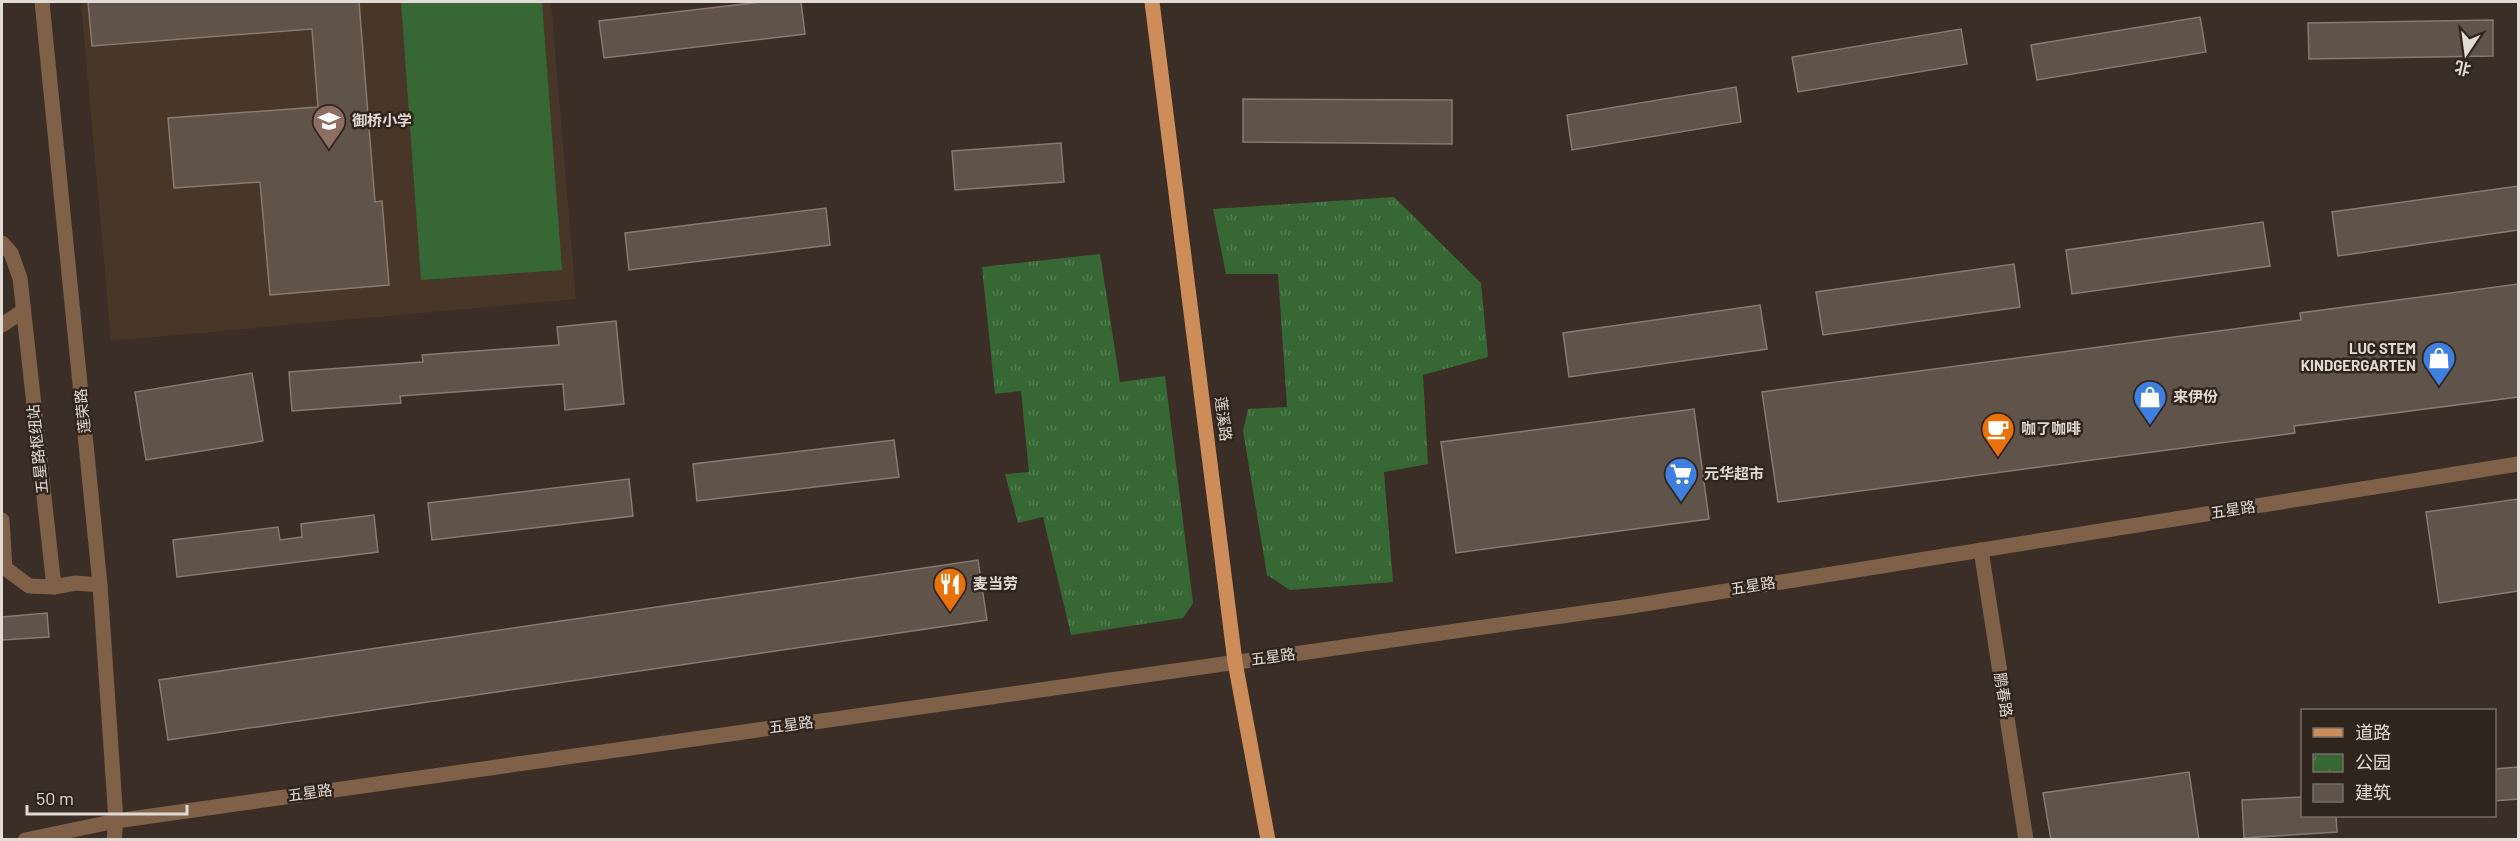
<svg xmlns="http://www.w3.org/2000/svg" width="2520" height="841" viewBox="0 0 2520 841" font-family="Barlow,'Noto Sans SC',sans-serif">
<defs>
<pattern id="park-tufts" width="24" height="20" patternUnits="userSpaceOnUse" patternTransform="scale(1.5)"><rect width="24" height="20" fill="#376735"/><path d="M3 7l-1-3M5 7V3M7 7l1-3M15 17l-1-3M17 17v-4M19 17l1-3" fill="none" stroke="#547c51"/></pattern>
</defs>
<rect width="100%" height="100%" fill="#3a2e26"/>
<path fill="#483629" d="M81,2h470l25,297 -465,42z"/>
<g fill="url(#park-tufts)">
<path d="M1394,197l87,86 7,74 -65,18 5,89 -44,8 9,110 -103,8 -23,-15 -24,-144 5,-22 39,-2 -9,-133h-52l-13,-65z"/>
<path d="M1100,254l20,128 45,-6 28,227 -10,15 -112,17 -28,-118 -25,6 -13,-49 24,-2 -8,-81 -26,3 -13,-127z"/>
</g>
<path fill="#376735" d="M401,2h141l20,268 -141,10z"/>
<g fill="#60534a" stroke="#887a70" stroke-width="1.5">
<path d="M88,2h271l16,200 7,-1 7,84 -119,10 -10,-113 -86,6 -6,-70 150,-11 -6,-78 -220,17z"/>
<path d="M761,2h40l4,32 -201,24 -5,-37z"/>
<path d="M2200,17l6,35 -169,28 -6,-35z"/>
<path d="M2493,20v36l-184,3 -1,-36z"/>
<path d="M1961,29l6,35 -169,28 -6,-35z"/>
<path d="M1736,87l5,35 -169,28 -5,-35z"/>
<path d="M1243,99l209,1v44l-209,-2z"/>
<path d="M1061,143l3,39 -109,8 -3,-39z"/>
<path d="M2518,186v44l-180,26 -6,-44z"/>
<path d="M826,208l4,37 -201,25 -4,-37z"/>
<path d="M2263,222l7,44 -198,28 -6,-44z"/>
<path d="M2014,264l6,43 -197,28 -7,-43z"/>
<path d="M2518,284v113l-224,29 1,7 -517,69 -16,-110 539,-72 -1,-7z"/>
<path d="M1760,305l7,44 -198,28 -6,-44z"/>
<path d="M616,321l8,83 -59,6 -2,-26 -163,12 1,7 -109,8 -3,-39 134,-10 -1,-7 137,-10 -2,-18z"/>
<path d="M252,373l11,68 -117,19 -11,-68z"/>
<path d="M1694,409l15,110 -253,34 -15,-111z"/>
<path d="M894,440l5,37 -202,24 -4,-37z"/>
<path d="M629,479l4,37 -201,24 -4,-37z"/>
<path d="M2518,499v92l-79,12 -13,-91z"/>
<path d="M374,515l4,37 -201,25 -4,-37 105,-13 2,13 22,-3 -1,-13z"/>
<path d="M978,560l9,60 -819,120 -9,-60z"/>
<path d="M47,613l2,24 -47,3v-23z"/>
<path d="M2518,767v32l-24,2v-32z"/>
<path d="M2189,772l10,68h-148l-8,-47z"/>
<path d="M2302,797v19h34l1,16 -93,6 -2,-38z"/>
</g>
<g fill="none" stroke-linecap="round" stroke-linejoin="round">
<g stroke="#7f6048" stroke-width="15">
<path d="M42,2l58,583 16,236 -2,19"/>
<path d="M2,243l9,10 9,25 34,309"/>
<path d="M2,325l21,-14"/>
<path d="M2,520l3,48 24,18 25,1 22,-4 24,2"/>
<path d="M1981,550l45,290"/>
<path d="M25,840l91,-19 1516,-215 886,-142"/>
</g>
<path stroke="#cc8d5b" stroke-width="15" d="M1152,2l83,660 33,178"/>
</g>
<defs>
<g id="school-pin" transform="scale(1.725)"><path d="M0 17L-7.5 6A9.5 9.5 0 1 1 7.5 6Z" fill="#8d6e63" stroke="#30251c"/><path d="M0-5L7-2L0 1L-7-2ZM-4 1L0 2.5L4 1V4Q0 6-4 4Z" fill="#fff"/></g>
<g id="shop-pin" transform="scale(1.725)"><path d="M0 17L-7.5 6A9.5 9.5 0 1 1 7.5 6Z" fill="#3f7fe0" stroke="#30251c"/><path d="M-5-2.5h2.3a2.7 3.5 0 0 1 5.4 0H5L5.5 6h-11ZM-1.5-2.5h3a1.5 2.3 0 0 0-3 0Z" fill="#fff"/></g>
<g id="cafe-pin" transform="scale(1.725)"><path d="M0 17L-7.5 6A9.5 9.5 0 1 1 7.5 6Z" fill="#e8710a" stroke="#30251c"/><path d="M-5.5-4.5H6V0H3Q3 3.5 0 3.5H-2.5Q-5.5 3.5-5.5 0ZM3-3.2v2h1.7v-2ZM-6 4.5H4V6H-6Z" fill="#fff"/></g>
<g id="supermarket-pin" transform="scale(1.725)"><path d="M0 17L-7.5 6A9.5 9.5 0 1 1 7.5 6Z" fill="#3f7fe0" stroke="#30251c"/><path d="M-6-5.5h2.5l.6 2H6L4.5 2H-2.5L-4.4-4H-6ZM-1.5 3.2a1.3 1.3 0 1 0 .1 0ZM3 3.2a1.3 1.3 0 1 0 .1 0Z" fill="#fff"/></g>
<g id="restaurant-pin" transform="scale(1.725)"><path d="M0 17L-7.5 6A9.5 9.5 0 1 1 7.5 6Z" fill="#e8710a" stroke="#30251c"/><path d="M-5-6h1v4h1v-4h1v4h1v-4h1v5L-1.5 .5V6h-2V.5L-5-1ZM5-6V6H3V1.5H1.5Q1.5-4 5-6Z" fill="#fff"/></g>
</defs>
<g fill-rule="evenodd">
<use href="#school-pin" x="329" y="121"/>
<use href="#shop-pin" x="2439" y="358"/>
<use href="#shop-pin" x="2150" y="397"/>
<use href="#cafe-pin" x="1998" y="429"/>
<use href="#supermarket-pin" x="1681" y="474"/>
<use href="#restaurant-pin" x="950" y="584"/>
</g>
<g text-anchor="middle" stroke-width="5" stroke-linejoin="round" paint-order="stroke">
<g font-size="15" font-weight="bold" fill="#e2dad4" stroke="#30251c" text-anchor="start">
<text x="352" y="126">御桥小学</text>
<text x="2416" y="354" text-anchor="end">LUC STEM<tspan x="2416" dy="17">KINDGERGARTEN</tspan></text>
<text x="2173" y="402">来伊份</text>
<text x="2021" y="434">咖了咖啡</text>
<text x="1704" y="479">元华超市</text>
<text x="973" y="589">麦当劳</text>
</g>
<g font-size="15" fill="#e2dad4" stroke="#30251c">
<text transform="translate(83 411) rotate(-96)" y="5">莲荣路</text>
<text transform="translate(1223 419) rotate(83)" y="5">莲溪路</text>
<text transform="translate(38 449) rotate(-96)" y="5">五星路枢纽站</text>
<text transform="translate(2233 510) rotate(-9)" y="5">五星路</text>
<text transform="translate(1753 586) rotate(-9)" y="5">五星路</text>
<text transform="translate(1273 657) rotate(-8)" y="5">五星路</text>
<text transform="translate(2003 695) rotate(81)" y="5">鹏春路</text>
<text transform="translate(791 725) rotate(-8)" y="5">五星路</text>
<text transform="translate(310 793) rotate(-8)" y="5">五星路</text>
</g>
</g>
<rect width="2520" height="841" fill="none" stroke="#e2dad4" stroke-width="6"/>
<rect x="2301" y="709" width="195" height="108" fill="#30251c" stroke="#776d66" stroke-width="1.5"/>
<rect x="2313" y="728" width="30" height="9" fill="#cc8d5b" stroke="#776d66" stroke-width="1.5"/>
<text x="2355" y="739" font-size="18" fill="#e2dad4">道路</text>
<rect x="2313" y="754" width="30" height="18" fill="url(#park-tufts)" stroke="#776d66" stroke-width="1.5"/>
<text x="2355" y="769" font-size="18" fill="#e2dad4">公园</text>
<rect x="2313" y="784" width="30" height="18" fill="#60534a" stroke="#776d66" stroke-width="1.5"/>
<text x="2355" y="799" font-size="18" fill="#e2dad4">建筑</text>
<g transform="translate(2466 54) rotate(193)" stroke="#30251c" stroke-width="4.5" paint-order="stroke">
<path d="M0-4.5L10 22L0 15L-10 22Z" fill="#e2dad4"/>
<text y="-9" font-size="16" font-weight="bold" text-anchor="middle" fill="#e2dad4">北</text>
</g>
<path d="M27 805v9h160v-9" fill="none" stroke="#e2dad4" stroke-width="3"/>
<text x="36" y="805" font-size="18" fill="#e2dad4" stroke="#30251c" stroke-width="4.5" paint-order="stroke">50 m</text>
</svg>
